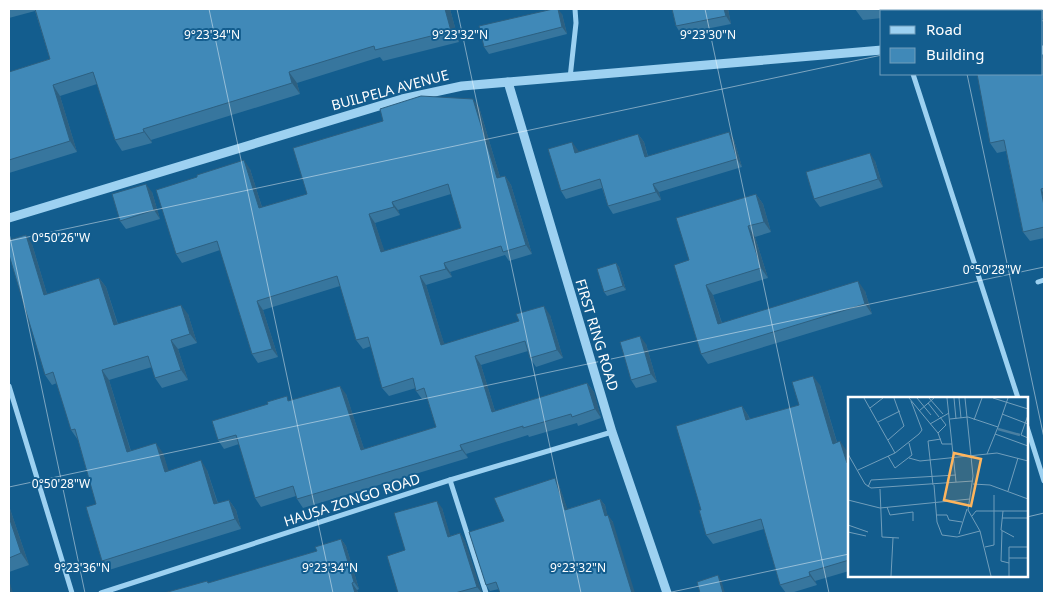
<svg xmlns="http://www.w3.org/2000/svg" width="1053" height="602" viewBox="0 0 1053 602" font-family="'Noto Sans',sans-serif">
<rect width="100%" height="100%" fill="#135d8e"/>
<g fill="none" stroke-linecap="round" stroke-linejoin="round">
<g stroke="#9dd1f1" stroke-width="5">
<path d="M913,74l105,324"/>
<path d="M570,78l6,-55 -1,-14"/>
<path d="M1038,282l6,-2"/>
<path d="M9,386l63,207"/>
<path d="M1027,427l17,54"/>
<path d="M450,480l36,113"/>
<path d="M101,593l349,-113 162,-48"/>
</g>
<g stroke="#9dd1f1" stroke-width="9">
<path d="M1042,50h2"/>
<path d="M508,82l104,350 55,161"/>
<path d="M9,218l393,-119 60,-13 420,-36"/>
</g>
</g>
<g fill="#37769e" fill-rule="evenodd">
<path d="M9,9h441l9,33 -76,19 -3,-4 -83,26 3,11 -149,46 1,3 -30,8 -7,-11 -18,-56 -37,12 17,56 -68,21v-101l41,-13 -15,-48 -26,7z"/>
<path d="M672,9h56l3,15 -50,10 -5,-8z"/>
<path d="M855,9h34v2h-7v7l-19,2z"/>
<path d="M980,9h64v9l-2,1v-8h-62z"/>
<path d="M562,14l5,20 -78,20 -5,-7z"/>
<path d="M1044,58v180l-14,3 -7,-9 -17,-81 -9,2 -7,-10z"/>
<path d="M479,107l21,70 5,-1 6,9 21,69 -23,7 -4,-6 -55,17 2,5 -26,8 18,59 106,-29 13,43 -27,9 -6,-9 -2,-7 -47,14 14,46 92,-28 7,9 7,26 -23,8 -1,-3 -48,14 -1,-2 -62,19 2,4 -165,50 -6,-9 -1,-3 -35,11 -6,-9 -16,-54 -15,5 -6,-9 72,-40 56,-6 18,55 72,-22 -9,-29 -5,1 -6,-8v-3l-27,8 -7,-8 -11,-42 -8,3 -7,-9 -16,-54 -77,24 15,47 -20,6 -6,-9 -32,-104 -38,13 -6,-9 21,-77 53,-8 12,38 45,-13zM451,194l10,34 -77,23 -9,-28 25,-8 -2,-5z"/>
<path d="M729,132l5,8 8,27 -83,25 2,8 -48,14 -5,-8 -6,-18 -36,11 -5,-8 17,-41v2l60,-18 6,8 4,14z"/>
<path d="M875,161l8,26 -63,20 -6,-8z"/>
<path d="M152,192l8,27 -34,10 -6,-8z"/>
<path d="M756,194l7,10 8,28 -16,5 13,41 -55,17 9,28 143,-32 7,23 -164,50 -7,-10 -12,-94z"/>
<path d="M32,244l15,50 52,-16 7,9 12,37 70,-10 9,29 -19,6 10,31 -26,8 -7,-10 -3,-11 -43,13 22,71 32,2 5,18 39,-1 11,33 11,-3 7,10 5,19 -132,41 -7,-9 -6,-57 -18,-64 -7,-10 -14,-47 -5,2 -7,-10z"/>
<path d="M616,263l3,4 7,23 -19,6 -3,-4z"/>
<path d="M646,344l11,38 -21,6 -5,-8z"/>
<path d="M820,385l17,57 10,9 2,9v111l-34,10 2,4 -26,8h-5l-6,-8 -16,-56 -51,15 -7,-9 -5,-25 41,-104 6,9 2,4 49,-14z"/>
<path d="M559,485l8,24 33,-10 5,6 2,10 6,7 -114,67 -9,2 -4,-6 18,-64z"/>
<path d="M9,506l20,59 -20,7z"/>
<path d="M442,508l8,28 10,-3 5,8 17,52h-84l7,-43z"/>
<path d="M341,539l5,7 13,43 -2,1 1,3h-194l45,-10 108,-32z"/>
</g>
<g fill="#2d6081">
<path d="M445,9h5l9,33 -8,-11z"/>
<path d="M558,9l4,5 5,20 -5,-7z"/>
<path d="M724,9h4l3,15 -5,-8z"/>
<path d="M884,9h5v2h-4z"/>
<path d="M289,72l8,11 3,11 -8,-11z"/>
<path d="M53,85l7,11 17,56 -7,-11z"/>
<path d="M473,99l6,8 24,80 -6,-9z"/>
<path d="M143,129l8,11 1,3 -8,-11z"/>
<path d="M729,132l5,8 8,27 -5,-8z"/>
<path d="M638,134l6,8 6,23 -5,-8z"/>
<path d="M572,142l6,8 3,10 -6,-7z"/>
<path d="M870,153l5,8 8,26 -5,-8z"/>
<path d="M244,160l6,9 15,48 -6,-9z"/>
<path d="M505,176l6,9 21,69 -6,-9z"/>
<path d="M146,184l6,8 8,27 -6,-9z"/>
<path d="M653,184l6,8 2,8 -5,-8z"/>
<path d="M1041,189l3,5v12z"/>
<path d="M756,194l7,10 8,28 -7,-10z"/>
<path d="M392,202l6,8 2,5 -6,-8z"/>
<path d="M369,214l6,9 13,38 -7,-9z"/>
<path d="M748,226l7,11 13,41 -7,-10z"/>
<path d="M26,235l6,9 18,60 -6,-9z"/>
<path d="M444,263l6,9 2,5 -6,-8z"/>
<path d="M616,263l3,4 7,23 -3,-4z"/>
<path d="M420,276l6,9 21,68 -6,-8z"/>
<path d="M99,278l7,9 15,48 -7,-10z"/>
<path d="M858,281l7,10 7,23 -7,-10z"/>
<path d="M706,285l7,10 12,39 -7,-10z"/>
<path d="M257,301l6,9 15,47 -6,-8z"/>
<path d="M181,305l7,9 9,29 -7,-9z"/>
<path d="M544,306l6,9 13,43 -6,-8z"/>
<path d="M640,336l6,8 11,38 -6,-8z"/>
<path d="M171,340l7,9 10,31 -7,-10z"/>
<path d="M475,356l6,9 17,56 -6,-9z"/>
<path d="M102,370l7,10 25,82 -7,-10z"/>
<path d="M813,376l7,9 20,68 -7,-9z"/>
<path d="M587,383l7,9 7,26 -6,-9z"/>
<path d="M340,386l6,8 21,64 -6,-8z"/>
<path d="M742,406l6,9 5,15 -7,-10z"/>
<path d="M840,441l7,10 2,9v7l-2,-4z"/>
<path d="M156,443l7,10 9,28 -7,-9z"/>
<path d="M460,445l6,9 2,4 -6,-8z"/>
<path d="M201,460l6,10 14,44 -7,-10z"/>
<path d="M555,478l4,7 11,31 -5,-6z"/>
<path d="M600,499l5,6 4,17 -4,-6z"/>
<path d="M229,500l7,10 5,19 -6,-10z"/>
<path d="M437,501l5,7 11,36 -5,-7z"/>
<path d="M9,506l20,59 -8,-12 -12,-36z"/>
<path d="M608,515l5,7 22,71h-3z"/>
<path d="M460,533l5,8 17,52 -5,-6z"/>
<path d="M341,539l5,7 13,43 -5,-7z"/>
<path d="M809,572l6,9 2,4 -7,-9z"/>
<path d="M718,575l3,5 4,13h-2z"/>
<path d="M9,580l4,13h-2l-2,-2z"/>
<path d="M352,583l5,7 1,3h-3z"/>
</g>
<g fill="#4089b8" stroke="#2d6081" fill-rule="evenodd">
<path d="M35,9h410l6,22 -76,19 -1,-4 -85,26 3,11 -149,46 1,3 -29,8 -22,-68 -40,13 17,56 -61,19v-88l41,-13z"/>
<path d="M553,9h5l4,18 -78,20 -5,-21z"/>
<path d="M672,9h52l2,7 -50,10z"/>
<path d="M980,9h50l-13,2h-37z"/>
<path d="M1042,58h2v130l-3,1 3,17v21l-21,5 -19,-92 -14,3 -13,-69h65z"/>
<path d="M421,96l52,3 24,79 8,-2 21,69 -23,7 -2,-6 -57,17 2,6 -26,7 21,69 78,-24 -3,-7 28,-8 13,44 -27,8 -5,-17 -50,15 17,56 95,-29 8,26 -23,8 -1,-3 -48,14v-2l-63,19 2,5 -165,49 -4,-13 -38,12 -19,-63 -18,5 -6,-19 56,-17 -1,-2 20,-6 1,5 52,-15 21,64 75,-23 -12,-39 -8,3 -3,-13 -31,10 -14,-51 -12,3 -19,-64 -80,25 15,48 -20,5 -35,-113 -41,13 -20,-64 41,-13v-2l47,-15 15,48 48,-14 -14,-46 90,-27 -3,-12zM448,184l13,44 -80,24 -12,-38 25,-7 -2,-5z"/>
<path d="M729,132l8,27 -84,25 3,8 -48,14 -8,-27 -39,12 -13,-42 24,-7 3,11 63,-19 7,23z"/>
<path d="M870,153l8,26 -64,20 -8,-27z"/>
<path d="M146,184l8,26 -34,11 -8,-27z"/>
<path d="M756,194l8,28 -16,4 13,42 -55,17 12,39 140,-43 7,23 -164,50 -27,-89 15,-5 -13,-42z"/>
<path d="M26,235l18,60 55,-17 15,47 67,-20 9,29 -19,6 10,30 -26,8 -7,-22 -46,14 25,82 29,-9 9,29 36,-12 13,44 15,-4 6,19 -133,42 -16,-54 10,-3 -21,-75 -4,1 -18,-58 -8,3 -36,-120v-15z"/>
<path d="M616,263l7,23 -19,6 -7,-23z"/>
<path d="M640,336l11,38 -20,6 -11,-38z"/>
<path d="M813,376l20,68 7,-3 7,22 2,-1v98l-40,12 1,4 -30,9 -19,-66 -55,16 -7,-25h2l-25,-84 66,-20 4,14 53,-15 -7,-23z"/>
<path d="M555,478l10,32 35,-11 5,17 3,-1 24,78h-132l-4,-11 -10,3 -17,-53 35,-11 -10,-23z"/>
<path d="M437,501l11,36 12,-4 17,54 -22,6h-57l-11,-37 18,-6 -11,-37z"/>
<path d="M9,517l12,36 -12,5z"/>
<path d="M341,539l13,43 -2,1 3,10h-191l43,-12 1,2 109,-32 -2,-4z"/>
<path d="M718,575l5,18h-23l-3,-11z"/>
</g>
<path fill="none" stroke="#fff" stroke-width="1" stroke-opacity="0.45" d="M209,9l124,584M457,9l124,584M705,9l124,584M953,9l1,2M1042,21l2,-1M967,74l77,364M9,233l76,360M9,241l873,-186M9,487l1035,-220M1027,517l17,-4M667,593l182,-39"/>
<g text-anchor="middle" stroke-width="4" stroke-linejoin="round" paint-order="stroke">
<g font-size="14" fill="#fff" stroke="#135d8e">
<text transform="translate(390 90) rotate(-15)" y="5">BUILPELA AVENUE</text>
<text transform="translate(597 335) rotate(73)" y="5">FIRST RING ROAD</text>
<text transform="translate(352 500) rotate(-18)" y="5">HAUSA ZONGO ROAD</text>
</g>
</g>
<g transform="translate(848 397)">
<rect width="180" height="180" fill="#135d8e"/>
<path fill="none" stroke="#497fa2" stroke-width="2.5" d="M150,32l22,6"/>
<path fill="none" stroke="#719ebb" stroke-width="1" d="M16,1l31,55M61,1l29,35 4,11h10M69,1l14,17M81,1l14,16M99,1l9,84M106,1l2,21M111,1l2,20M117,1l8,78 -5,34 12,21 11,45M145,1l35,11M80,6l11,14M22,11l13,-10M71,14l15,-13M154,17l26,10M180,18l-7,20 7,3M102,22l18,-2 30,10 10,-29M126,23l8,-22M30,25l22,-11M82,27l19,-11M90,36l8,-8 -6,-8M147,37l33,12M40,43l16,-14 -10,-28M0,57l17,30 6,4 102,-7M139,57l11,-27M40,59l7,12 17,-13 -3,-12M61,61l11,3 77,-8 31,8M10,73l37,-17 24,-19 3,-4 -11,-29M125,87l17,1 38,14M85,88l-5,-44 13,-2M86,88l3,37 5,13 15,2 23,-6M20,90l3,-7 85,-5M32,92l2,48 17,1M160,94l10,-33M0,103l32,8 90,-9M39,110l3,8 23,-3v9M155,114l-2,19 13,7M88,118h11l2,5 13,2M124,119l4,-5h52M154,121h26M0,128l20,7M154,134l-1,30 8,2M0,135l18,4M111,137l8,-25M137,150l9,-2v-50M161,161h19M43,179l2,-38M161,179v-29h19"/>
<path fill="#ffb55d" fill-opacity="0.15" stroke="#ffb55d" stroke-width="2.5" d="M106,56l27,6 -10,47 -27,-6z"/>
<rect width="180" height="180" fill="none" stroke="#fff" stroke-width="2.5"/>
</g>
<g font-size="12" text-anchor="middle" fill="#fff" stroke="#135d8e" stroke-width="4" stroke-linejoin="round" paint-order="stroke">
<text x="212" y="39">9°23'34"N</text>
<text x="460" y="39">9°23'32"N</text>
<text x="708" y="39">9°23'30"N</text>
<text x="61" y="242">0°50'26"W</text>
<text x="992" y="274">0°50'28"W</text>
<text x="61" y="488">0°50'28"W</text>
<text x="82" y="572">9°23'36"N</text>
<text x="330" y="572">9°23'34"N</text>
<text x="578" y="572">9°23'32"N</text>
</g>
<rect width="1053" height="602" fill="none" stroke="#ffffff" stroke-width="20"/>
<rect x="880" y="10" width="162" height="65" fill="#135d8e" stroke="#719ebb"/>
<rect x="890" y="26" width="25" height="8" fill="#9dd1f1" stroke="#719ebb"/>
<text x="926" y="35" font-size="15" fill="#ffffff">Road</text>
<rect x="890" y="48" width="25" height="15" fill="#4089b8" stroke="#719ebb"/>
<text x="926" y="60" font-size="15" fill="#ffffff">Building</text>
</svg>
